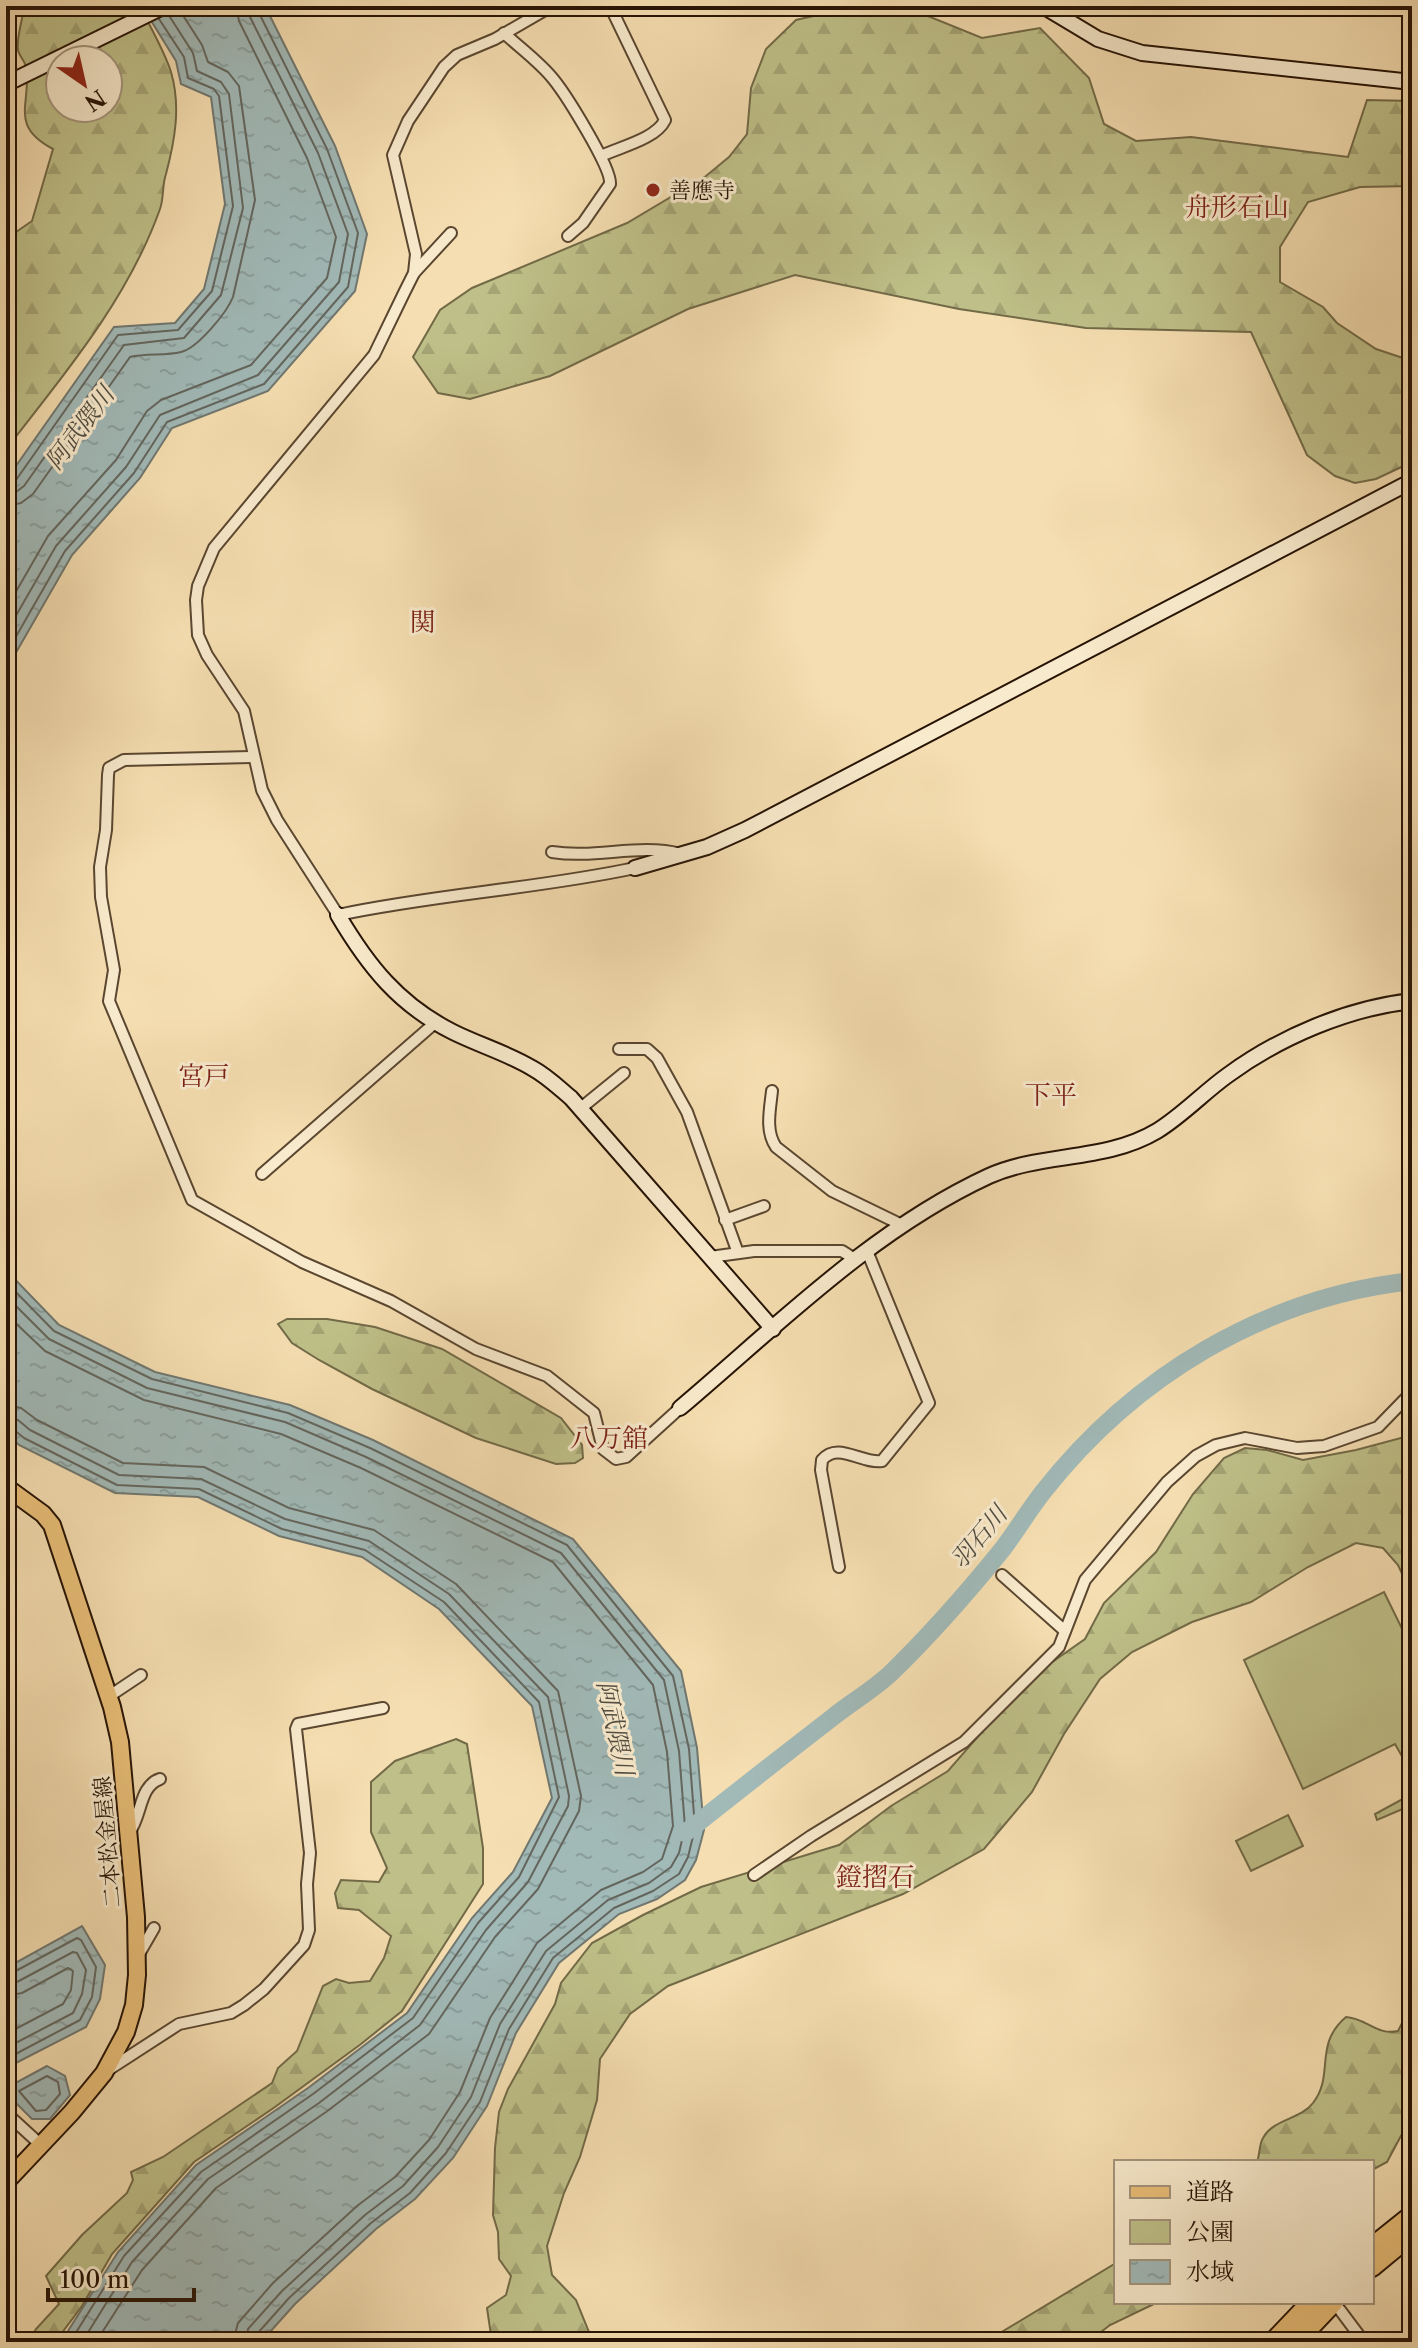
<svg xmlns="http://www.w3.org/2000/svg" width="1418" height="2348" viewBox="0 0 1418 2348" font-family="'Libre Caslon Text','Noto Serif JP',serif">
<defs>
<pattern id="forest-firs" width="22" height="20" patternUnits="userSpaceOnUse" patternTransform="scale(2)"><rect width="22" height="20" fill="#bfc089"/><path d="M5 1l3.5 6h-7zM16 11l3.5 6h-7z" fill="#a4a475"/></pattern>
<pattern id="water-ripples" width="26" height="14" patternUnits="userSpaceOnUse" patternTransform="scale(2)"><rect width="26" height="14" fill="#a1b9b7"/><path d="M2 4q2-2 4 0t4 0M15 11q2-2 4 0t4 0" fill="none" stroke="#8a9e9c"/></pattern>
</defs>
<rect width="100%" height="100%" fill="#f5deb1"/>
<filter id="stains"><feTurbulence type="fractalNoise" baseFrequency=".0025" numOctaves="4"/><feColorMatrix values="0 0 0 0 .2 0 0 0 0 .09 0 0 0 0 .02 0 0 0 .5 -.17"/></filter>
<radialGradient id="worn" r=".72"><stop offset=".6" stop-color="#630" stop-opacity="0"/><stop offset="1" stop-color="#630" stop-opacity=".3"/></radialGradient>
<g fill="url(#forest-firs)" stroke="#726a47" stroke-width="2" fill-rule="evenodd">
<path d="M24,6h116c10,21 24,44 31,66 10,34 4,68 -5,102 -4,11 -2,24 -6,35 -32,90 -96,166 -154,240v-210l26,-18 21,-72c-45,-24 -21,-45 -27,-82 -1,-6 -7,-11 -8,-17 -2,-12 5,-31 6,-44zM60,60h48v48h-48z"/>
<path d="M848,8l75,6 59,24 58,-10 49,50 15,46 32,17 55,-4 157,20 19,-57 45,1v85l-52,1 -52,15 -28,45v35l43,25 14,16 39,26 36,12v101l-36,17 -21,4 -20,-7 -28,-21 -56,-123 -165,-4 -127,-19 -164,-34 -107,34 -138,67 -80,23 -32,-6 -25,-36 27,-47 32,-22 155,-65 79,-47 23,-19 18,-23 4,-46 15,-39 30,-29z"/>
<path d="M287,1319h40l48,8 67,22 119,69 21,27 1,13 -8,5 -19,1 -80,-26 -104,-49 -53,-29 -27,-17 -14,-19z"/>
<path d="M1412,1435v160l-14,-30 -15,-17 -27,-5 -48,24 -57,35 -59,20 -60,30 -32,27 -36,55 -32,58 -48,57 -81,45 -235,92 -38,28 -30,45 -3,41 -17,57 -16,36 -17,53 5,29 24,25 17,42h-101l-5,-34 19,-13 5,-19 -12,-17 -1,-27 -5,-17 2,-67 4,-36 9,-23 47,-85 6,-21 31,-40 51,-28 58,-28 138,-42 52,-39 57,-35 80,-92 57,-40 19,-36 52,-51 37,-58 31,-36 21,-10 22,2 36,10 53,-10z"/>
<path d="M456,1739l11,5 16,104v36l-81,127 -41,33 -86,63 -81,55 -82,92 -30,52 -27,36h-27l8,-13 23,-25 -13,-28 36,-41 45,-42 6,-13 -2,-8 32,-15 109,-74 6,-15 19,-17 26,-65 13,-7 13,4 21,-2 14,-23 7,-22 -32,-26 -21,-2 -3,-15 6,-13 38,2 8,-14 -16,-36v-50l24,-21z"/>
<path d="M1412,1794v11l-35,15 -2,-6z"/>
<path d="M1412,2004v32l-6,18 6,43 -3,24 -22,41 -15,8v-8h-115c3,-8 2,-17 6,-24 10,-19 37,-18 50,-35 22,-28 0,-58 33,-86 20,1 31,19 52,14z"/>
<path d="M1116,2263v39h42l-48,23 -22,17h-103z"/>
</g>
<g fill="#bfc089" stroke="#726a47" stroke-width="2">
<path d="M1384,1592l28,57v113l-5,3 -12,-21 -92,45 -59,-129z"/>
<path d="M1288,1815l15,31 -52,25 -15,-30z"/>
</g>
<g fill="url(#water-ripples)" stroke="#707770" stroke-width="2">
<path d="M142,6h123l70,140 32,88 -12,57 -87,100 -96,37 -32,50 -68,77 -66,115v-190l108,-153 61,-4 29,-34 21,-85 -14,-107 -30,-13 -5,-23z"/>
<path d="M6,1270l53,55 96,47 135,33 83,35 200,99 108,132 16,77 7,82 -8,30 -11,20 -28,19 -38,15 -60,49 -43,70 -29,73 -34,52 -38,41 -39,30 -81,75 -34,38h-200l57,-90 78,-87 112,-77 99,-75 65,-95 41,-46 39,-74 -20,-92 -93,-97 -77,-52 -83,-21 -81,-39 -83,-4 -96,-48 -13,-12z"/>
<path d="M82,1926l23,39 -5,34 -14,28 -80,41v-100z"/>
<path d="M47,2066l18,10 5,19 -20,24h-18l-26,-26v-5z"/>
</g>
<g fill="none" stroke-linecap="round" stroke-linejoin="round">
<g stroke="#64665e" stroke-width="2">
<path d="M6,484l10,-4 102,-145 60,-5 34,-39 21,-85 -14,-110 -5,-7 -26,-11 -4,-21 -25,-38"/>
<path d="M6,494l10,-2 8,-6 100,-141 60,-7 37,-43 22,-87 -14,-114 -8,-12 -24,-11 -4,-18 -25,-39"/>
<path d="M6,506l15,-3 12,-9 97,-137c17,-4 35,-1 51,-5 17,-4 46,-40 52,-55l22,-97 -16,-114 -11,-14 -20,-10 -6,-17 -25,-39"/>
<path d="M6,609l42,-73 68,-76 31,-49 14,-11 90,-35 76,-87 9,-41 -29,-79 -68,-137 -3,-15"/>
<path d="M6,633l50,-87 70,-79 34,-52 98,-40 81,-93 9,-48 -30,-81 -68,-136 -2,-11"/>
<path d="M6,654l59,-103 69,-78 33,-51 97,-38 84,-97 10,-54 -31,-84 -68,-136 -1,-7"/>
<path d="M6,1282l48,49 98,48 136,34 82,35 197,97 106,131 16,73 6,79 -7,29 -9,17 -26,17 -39,17 -61,50 -44,71 -29,73 -34,51 -36,40 -39,30 -82,75 -32,36 -2,8"/>
<path d="M6,1296l43,43 98,49 138,34 81,35 195,96 103,127 15,71 6,76 -6,26 -8,14 -22,16 -41,17 -62,51 -46,73 -29,73 -33,50 -35,39 -38,29 -83,76 -34,38 -3,13"/>
<path d="M6,1314l39,37 99,49 137,34 80,34 192,94 100,123 14,67 6,74 -11,33 -19,13 -42,18 -64,53 -47,75 -30,74 -31,48 -34,37 -38,29 -84,77 -35,40 -5,19"/>
<path d="M6,1405l15,3 16,12 86,43 81,4 85,41 85,22 82,54 102,107 23,105 -2,15 -41,78 -43,48 -66,97 -103,78 -110,76 -74,82 -46,72"/>
<path d="M6,1417l12,3 12,10 89,45 82,4 84,40 84,22 80,53 99,103 21,99 -1,10 -40,76 -42,48 -66,95 -101,78 -111,76 -76,83 -50,80"/>
<path d="M6,1428l7,1 11,9 93,47 82,4 83,40 83,21 79,52 95,100 20,95 -40,80 -41,46 -65,95 -100,76 -112,78 -77,84 -54,86"/>
<path d="M6,1974l6,-1 65,-35 4,2 15,27 -4,30 -12,23 -74,39"/>
<path d="M6,1984l11,-2 56,-30 4,1 9,17 -4,24 -9,19 -67,35"/>
<path d="M6,1996l16,-3 46,-25 5,3 -2,19 -8,14 -57,30"/>
<path d="M47,2076l11,6 2,12 -14,16 -10,1 -17,-20z"/>
</g>
<path stroke="#a1b9b7" stroke-width="18" d="M685,1833c49,-39 99,-78 148,-116 19,-15 41,-28 58,-44 39,-38 76,-80 110,-122 15,-19 27,-40 42,-59 91,-116 222,-195 369,-211"/>
<g stroke="#5a4630" stroke-width="14">
<g id="street">
<path d="M552,6l-57,33 -38,16 -13,12 -36,54 -15,34 23,99 -2,19 -10,20 -30,62 -160,193 -16,38 -2,14 2,35 9,20 37,56 18,79 15,30 61,95c98,-21 199,-26 297,-47"/>
<path d="M504,33c16,15 37,30 50,47 12,15 58,88 56,104l-27,39 -15,13"/>
<path d="M601,156c19,-9 55,-17 64,-36l-55,-114"/>
<path d="M414,273l37,-40"/>
<path d="M251,757l-127,3 -15,8 -1,7 -2,55 -6,37 1,30 13,73 -5,31 83,199 110,62 89,39 85,48 71,27 47,37 9,36 13,10 10,-2 54,-49"/>
<path d="M552,852c44,7 87,-9 129,2"/>
<path d="M619,1049h28l10,9 30,54 51,141"/>
<path d="M772,1091c-2,19 -7,40 4,56l56,44 72,35"/>
<path d="M581,1108l43,-35"/>
<path d="M262,1174l174,-152"/>
<path d="M725,1220l39,-14"/>
<path d="M710,1257l44,-6h88l14,9"/>
<path d="M839,1567l-18,-97 1,-10c16,-19 39,4 60,1l47,-58 -62,-152"/>
<path d="M1002,1575l63,56"/>
<path d="M108,1697l33,-22"/>
<path d="M129,1833c13,-17 10,-47 31,-54"/>
<path d="M754,1875l57,-39 153,-94 95,-95 26,-67 82,-98 29,-26 20,-11 29,-7 52,10 27,-2 54,-19 34,-35"/>
<path d="M139,1954l15,-26"/>
<path d="M105,2072l74,-48 52,-11 13,-8 20,-16 40,-44 5,-15 -2,-46 3,-31 -14,-124 2,-5 85,-16"/>
<path d="M6,2113l35,32"/>
<path d="M1334,2302l30,40"/>
</g>
</g>
<g stroke="#261305" stroke-width="18">
<g id="secondary">
<path d="M1043,6l55,33 44,14 270,29"/>
<path d="M6,84l159,-78"/>
<path d="M635,868l72,-21 38,-17 667,-349"/>
<path d="M338,915c30,51 61,90 115,117 26,13 54,21 79,36 15,8 27,20 39,30l202,231"/>
<path d="M680,1408c97,-82 192,-178 309,-232 54,-24 116,-14 168,-45 26,-16 47,-39 71,-56 52,-38 120,-67 184,-74"/>
</g>
</g>
<g stroke="#261305" stroke-width="20">
<path id="primary" d="M6,1487l37,27 9,11 60,182 8,35 16,175 1,58 -3,30 -8,27 -22,41 -32,39 -66,70"/>
</g>
<g stroke="#261305" stroke-width="22">
<g id="highway">
<path d="M1372,2247l40,-32"/>
<path d="M1372,2267l40,-33"/>
<path d="M1273,2342l38,-40"/>
<path d="M1296,2342l38,-40"/>
</g>
</g>
<use href="#street" stroke="#f8eacc" stroke-width="10"/>
<use href="#secondary" stroke="#f8eacc" stroke-width="14"/>
<use href="#primary" stroke="#eabf78" stroke-width="16"/>
<use href="#highway" stroke="#eabf78" stroke-width="18"/>
</g>
<circle fill="#8f2418" stroke="#f8eacc" stroke-width="3" cx="653" cy="190" r="8"/>
<g text-anchor="middle" stroke-width="6" stroke-linejoin="round" paint-order="stroke">
<g font-size="22" fill="#261305" stroke="#f8eacc" text-anchor="start">
<text x="669" y="198">善應寺</text>
</g>
<g font-size="22" fill="#261305" stroke="#f8eacc">
<text transform="translate(107 1842) rotate(-95)" y="8">二本松金屋線</text>
</g>
<g font-size="24" font-style="italic" fill="#514d43" stroke="#f8eacc">
<text transform="translate(80 428) rotate(-53)" y="8">阿武隈川</text>
<text transform="translate(979 1537) rotate(-50)" y="8">羽石川</text>
<text transform="translate(615 1728) rotate(78)" y="8">阿武隈川</text>
</g>
<g font-size="26" fill="#7a1f14" stroke="#f8eacc">
<text x="1237" y="216">舟形石山</text>
<text x="423" y="631">関</text>
<text x="204" y="1085">宮戸</text>
<text x="1051" y="1104">下平</text>
<text x="609" y="1447">八万舘</text>
<text x="875" y="1886">鐙摺石</text>
</g>
</g>
<rect width="1418" height="2348" fill="none" stroke="#f5deb1" stroke-width="32"/>
<rect x="8" y="8" width="1402" height="2332" fill="none" stroke="#261305" stroke-width="4"/>
<rect x="16" y="16" width="1386" height="2316" fill="none" stroke="#261305" stroke-width="2"/>
<rect x="1114" y="2160" width="260" height="144" fill="#f8eacc" stroke="#a4947c" stroke-width="2"/>
<rect x="1130" y="2186" width="40" height="12" fill="#eabf78" stroke="#a4947c" stroke-width="2"/>
<text x="1186" y="2200" font-size="24" fill="#261305">道路</text>
<rect x="1130" y="2220" width="40" height="24" fill="#bfc089" stroke="#a4947c" stroke-width="2"/>
<text x="1186" y="2240" font-size="24" fill="#261305">公園</text>
<rect x="1130" y="2260" width="40" height="24" fill="url(#water-ripples)" stroke="#a4947c" stroke-width="2"/>
<text x="1186" y="2280" font-size="24" fill="#261305">水域</text>
<g transform="translate(84 84) rotate(146)"><circle r="38" fill="#f8eacc" stroke="#a4947c" stroke-width="2"/>
<path d="M0-6L14 30L0 20L-14 30Z" fill="#8f2418"/>
<text y="-12" font-size="22" font-weight="bold" text-anchor="middle" fill="#261305">N</text>
</g>
<path d="M48 2288v12h146v-12" fill="none" stroke="#261305" stroke-width="4"/>
<text x="60" y="2288" font-size="24" fill="#261305" stroke="#f8eacc" stroke-width="6" paint-order="stroke">100 m</text>
<rect width="100%" height="100%" filter="url(#stains)"/>
<rect width="100%" height="100%" fill="url(#worn)"/>
</svg>
